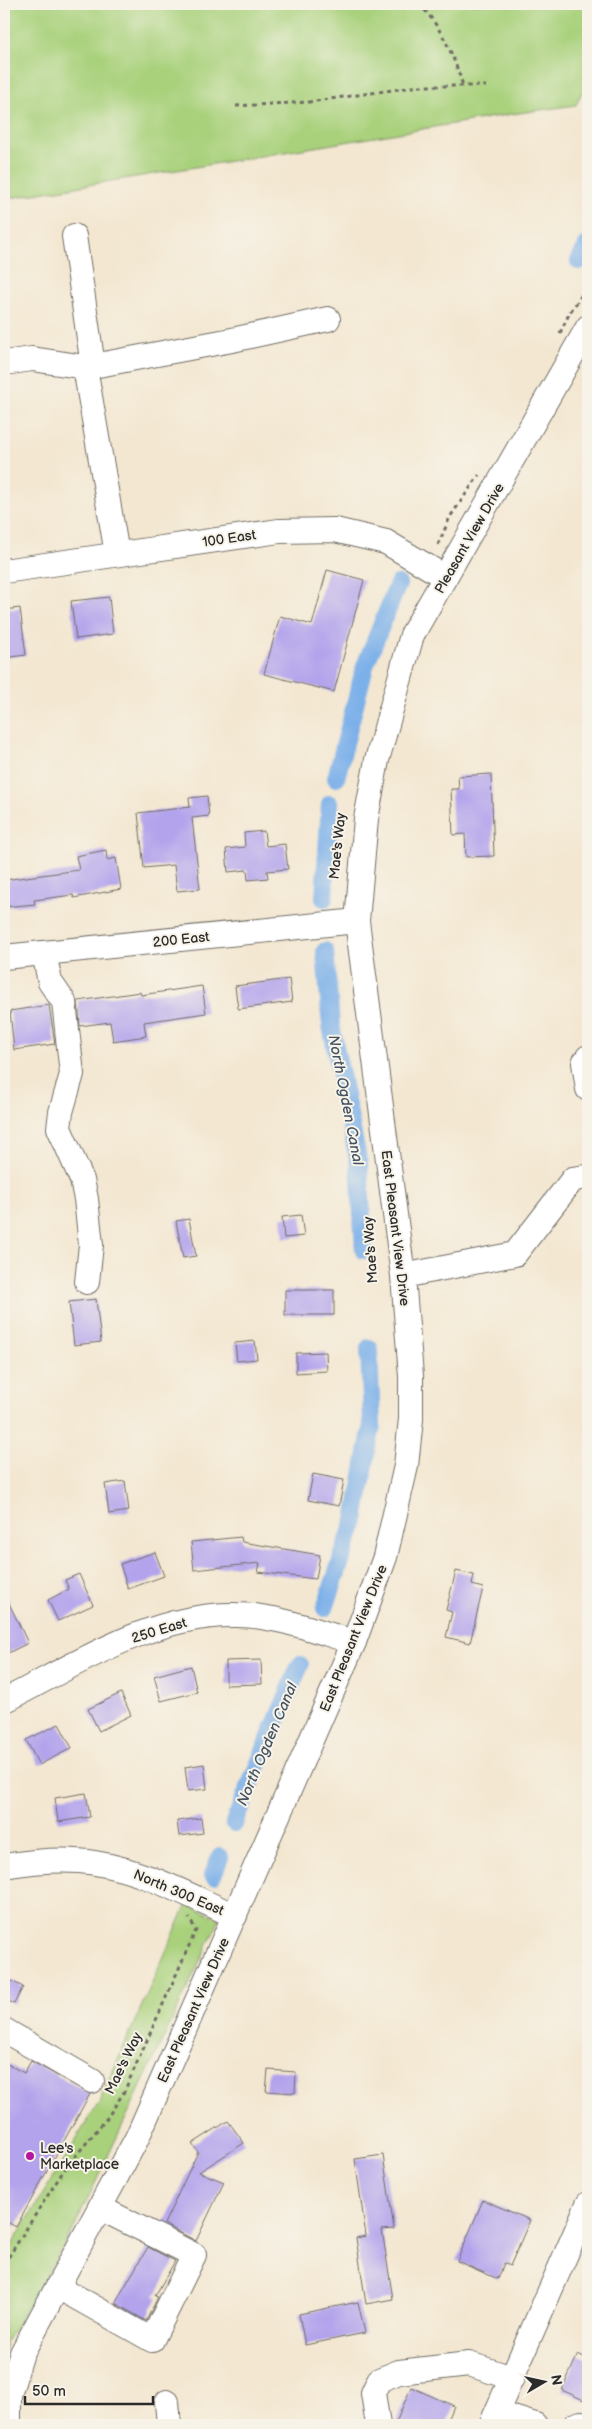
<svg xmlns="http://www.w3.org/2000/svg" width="592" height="2429" viewBox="0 0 592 2429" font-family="'Balsamiq Sans',sans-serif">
<rect width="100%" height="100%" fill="#f7f3e8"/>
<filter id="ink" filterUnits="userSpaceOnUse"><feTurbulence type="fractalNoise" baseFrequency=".02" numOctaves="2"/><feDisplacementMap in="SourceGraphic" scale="10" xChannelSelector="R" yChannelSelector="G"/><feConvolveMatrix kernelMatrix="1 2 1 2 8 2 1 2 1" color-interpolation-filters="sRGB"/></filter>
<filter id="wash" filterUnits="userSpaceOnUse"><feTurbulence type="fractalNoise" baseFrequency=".0096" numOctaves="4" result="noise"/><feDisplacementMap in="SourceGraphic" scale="20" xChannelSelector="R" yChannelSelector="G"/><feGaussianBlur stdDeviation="1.12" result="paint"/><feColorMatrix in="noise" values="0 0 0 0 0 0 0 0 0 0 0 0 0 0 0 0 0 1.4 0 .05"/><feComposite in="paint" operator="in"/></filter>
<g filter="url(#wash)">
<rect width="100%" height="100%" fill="#f3e7d1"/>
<g fill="#a9d17c" stroke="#6a7e54">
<path d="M4,4h584v74l-12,27 -64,9 -508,85z"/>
<path d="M187,1904l33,15 -148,313 -66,110 -2,10v-94l96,-158z"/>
</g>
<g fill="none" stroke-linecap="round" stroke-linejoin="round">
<g stroke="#7bb0e9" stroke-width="18">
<path d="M579,261l9,-17"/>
<path d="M336,778l29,-112 33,-82"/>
<path d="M324,898l6,-94"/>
<path d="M325,951l6,75 28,138 5,86"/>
<path d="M325,1608l30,-88 17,-95 -3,-77"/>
<path d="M234,1823l66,-158"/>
<path d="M213,1875l7,-18"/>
</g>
</g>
<g id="blocks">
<g fill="#b2a3ec">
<path d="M327,570l37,10 -30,112 -70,-18 16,-58 32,9z"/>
<path d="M109,597l4,37 -37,5 -5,-38z"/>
<path d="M20,608l6,47 -22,3v-48z"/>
<path d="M491,774l3,82 -28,1 -1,-23 -12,1 -2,-46h8l-1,-13z"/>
<path d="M207,796l2,20 -17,2 8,71 -23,2 -3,-26 -30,3 -6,-55 52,-6 -1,-9z"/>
<path d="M264,831l2,15 19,-2 3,25 -21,2 1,7 -20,2 -1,-10 -19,2 -2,-23 19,-2 -1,-14z"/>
<path d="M106,850l1,10 9,-2 5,31 -47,9 -1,-3 -39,5 1,4 -31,3v-27l75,-10 -3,-14z"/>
<path d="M289,979l3,23 -54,7 -3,-23z"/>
<path d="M202,986l4,27 -62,9 2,14 -33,5 -3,-19 -30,4 -2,-25 62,-9 1,3z"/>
<path d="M49,1005l6,39 -41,6 -4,-39z"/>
<path d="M301,1215l3,21 -20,2 -2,-21z"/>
<path d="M189,1219l7,37 -13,2 -7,-37z"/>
<rect x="285" y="1290" width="49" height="25"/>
<path d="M96,1299l5,43 -27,3 -5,-43z"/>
<path d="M255,1341l2,18 -20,2 -2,-18z"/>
<path d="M326,1352l1,19 -31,2v-20z"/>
<path d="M313,1474l31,6 -5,26 -31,-6z"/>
<path d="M125,1481l4,30 -20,3 -4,-30z"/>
<path d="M241,1537l1,5 78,13 -4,24 -58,-7 2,-9 -66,7 -3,-28z"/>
<path d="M155,1552l9,24 -36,13 -8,-25z"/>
<path d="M456,1571l18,4 -2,10 11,3 -13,55 -24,-6 6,-25 -6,-2z"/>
<path d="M79,1574l14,31 -35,16 -10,-21 21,-11 -4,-9z"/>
<path d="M4,1593l24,50 -24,12z"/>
<path d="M261,1660l1,24 -36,1v-24z"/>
<path d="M191,1666l6,26 -36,9 -7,-25z"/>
<path d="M121,1693l10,22 -32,16 -11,-22z"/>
<path d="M59,1724l13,24 -33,17 -13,-25z"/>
<path d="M204,1764l3,25 -19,2 -3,-24z"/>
<path d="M86,1793l4,24 -32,5 -3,-24z"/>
<path d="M201,1818l2,15 -24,3 -2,-15z"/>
<path d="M4,1977l19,10 -9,17 -10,-5z"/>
<path d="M31,2061l59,33 -74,133 -12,-7v-158l20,11z"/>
<path d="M268,2070l28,2 -1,21 -29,-2z"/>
<path d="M228,2121l16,22 -45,29 25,10 -28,59 -32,-17 34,-72 -6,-8z"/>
<path d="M383,2155l11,74 -12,1 11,69 -27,5 -10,-66 10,-2 -11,-77z"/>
<path d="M483,2200l47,20 -20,46 -6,-3 -6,16 -41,-18z"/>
<path d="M148,2247l27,14 -20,35 3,1 -12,24 -31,-18z"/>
<path d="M358,2302l7,31 -60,12 -6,-31z"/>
<path d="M578,2354l10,5v43l-26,-12z"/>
<path d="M411,2387l43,19 -8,19h-51z"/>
</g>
</g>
</g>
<g filter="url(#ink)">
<use href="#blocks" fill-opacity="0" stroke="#716d65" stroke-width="1"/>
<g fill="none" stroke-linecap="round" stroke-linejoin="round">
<g stroke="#716d65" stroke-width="26">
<g id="minor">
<path d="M74,236l19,130"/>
<path d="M4,363l28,-4 53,8 8,-1 139,-26 96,-21"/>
<path d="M85,367l32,187"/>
<path d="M4,571l275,-40 56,-1 51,12 59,35"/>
<path d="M44,953l6,29 14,20 8,72 -11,38 -2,16 23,52 4,19 5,46 -4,37"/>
<path d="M4,957l353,-36"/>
<path d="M588,1057l-4,6 4,26"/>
<path d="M403,1276l112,-22 58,-75 15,-2"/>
<path d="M4,1701c71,-36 150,-88 232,-86 40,0 80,16 118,27"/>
<path d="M4,1866c29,-5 62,-8 91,-3 50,8 95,33 140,53"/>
<path d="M4,2030l88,51"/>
<path d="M58,2287l94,53 42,-85 -94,-47"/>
<path d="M167,2402l2,23"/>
<path d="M497,2413l38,12"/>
<path d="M9,2425v-30l13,-42 115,-215 217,-496 31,-85 21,-91 5,-47v-43l-8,-100 -46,-355 9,-102 11,-59 35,-125 176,-308"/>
<path d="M378,2425l-5,-32 6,-13 20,-8 70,-8 43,14"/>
<path d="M491,2425l97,-221"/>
<path d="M575,2425l6,-2 4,2"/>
</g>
</g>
<g stroke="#716d65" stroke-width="3" stroke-dasharray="4 4" stroke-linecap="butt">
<path d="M419,4c22,22 35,52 44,82"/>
<path d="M236,106l73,-4 111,-16h66"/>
<path d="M560,333l10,-21 18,-26"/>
<path d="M438,545l12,-28 29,-42"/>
<path d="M4,2264l60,-94 43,-52 17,-26 72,-162 -7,-12"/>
</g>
<use href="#minor" stroke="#fff" stroke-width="24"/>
</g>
</g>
<circle fill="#b5179e" stroke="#f7f3e8" stroke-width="2" cx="30" cy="2156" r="5"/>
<g text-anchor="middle" stroke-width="4" stroke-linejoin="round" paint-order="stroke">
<g font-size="14" fill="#2b2b2b" stroke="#f7f3e8">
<text transform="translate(229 538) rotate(-8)" y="5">100 East</text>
<text transform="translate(469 538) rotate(-60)" y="5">Pleasant View Drive</text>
<text transform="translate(337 846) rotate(-84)" y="5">Mae's Way</text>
<text transform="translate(181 939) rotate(-6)" y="5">200 East</text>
<text transform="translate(396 1228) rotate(83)" y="5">East Pleasant View Drive</text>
<text transform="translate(370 1250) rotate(-94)" y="5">Mae's Way</text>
<text transform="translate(159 1630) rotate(-17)" y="5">250 East</text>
<text transform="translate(353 1638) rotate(-68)" y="5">East Pleasant View Drive</text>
<text transform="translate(179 1892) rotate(23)" y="5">North 300 East</text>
<text transform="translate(193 2010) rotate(-66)" y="5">East Pleasant View Drive</text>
<text transform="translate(123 2063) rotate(-64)" y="5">Mae's Way</text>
</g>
<g font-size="14" fill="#2b2b2b" stroke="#f7f3e8" text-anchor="start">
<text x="40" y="2153">Lee's<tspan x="40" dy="16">Marketplace</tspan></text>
</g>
<g font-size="15" font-style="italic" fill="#435364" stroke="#f7f3e8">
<text transform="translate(346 1100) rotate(79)" y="5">North Ogden Canal</text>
<text transform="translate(267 1744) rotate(-67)" y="5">North Ogden Canal</text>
</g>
</g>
<rect width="592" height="2429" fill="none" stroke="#f7f3e8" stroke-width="20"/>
<g transform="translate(544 2382) rotate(81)" stroke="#f7f3e8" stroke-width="4" paint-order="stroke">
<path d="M0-4L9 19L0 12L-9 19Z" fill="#2b2b2b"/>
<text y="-8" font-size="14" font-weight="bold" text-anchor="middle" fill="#2b2b2b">N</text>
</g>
<path d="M25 2396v8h128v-8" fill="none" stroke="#2b2b2b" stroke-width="2.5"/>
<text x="32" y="2396" font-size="15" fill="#2b2b2b" stroke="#f7f3e8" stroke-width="4" paint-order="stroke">50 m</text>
</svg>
